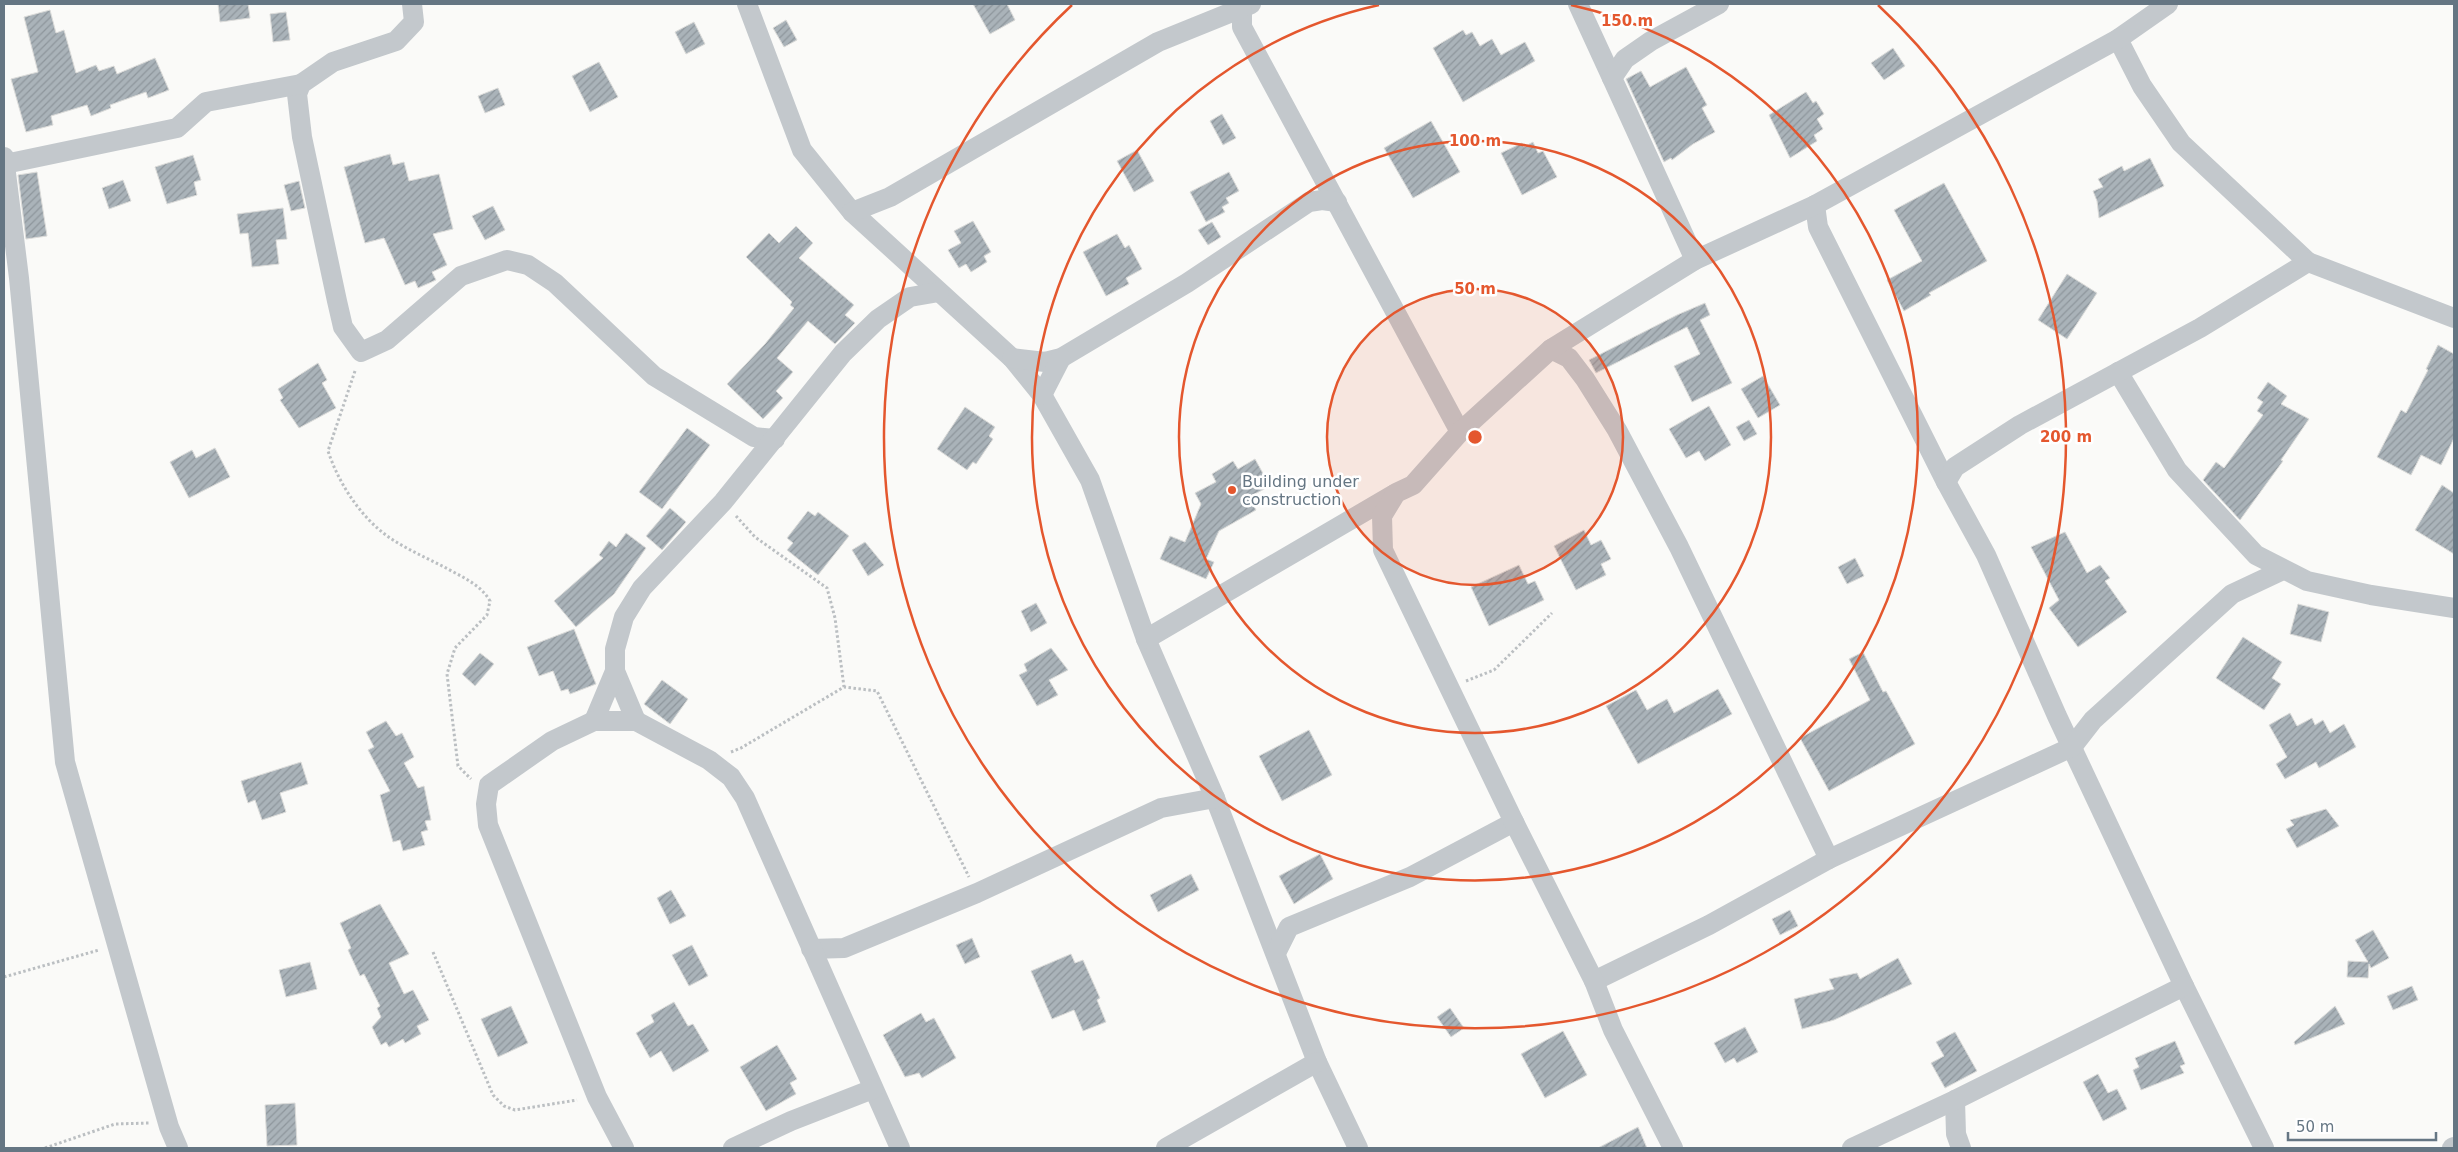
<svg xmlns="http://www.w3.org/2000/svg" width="2458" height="1152" viewBox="0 0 2458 1152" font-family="'DejaVu Sans',sans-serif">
<defs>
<pattern id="building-hatch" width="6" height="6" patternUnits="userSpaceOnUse" patternTransform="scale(1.25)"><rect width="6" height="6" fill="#aab3b9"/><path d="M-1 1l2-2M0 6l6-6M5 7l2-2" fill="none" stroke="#8e969c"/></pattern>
</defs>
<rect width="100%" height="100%" fill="#fafaf8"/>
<g fill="url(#building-hatch)" stroke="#dcdcda">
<path d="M218,4h30l2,14 -30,4z"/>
<path d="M973,4h34l8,16 -25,14z"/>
<path d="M50,10l6,23 8,-3 12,43 20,-8 3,6 15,-5 3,8 38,-16 14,32 -21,8 -2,-6 -36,13 1,3 -20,8 -4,-11 -36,11 2,9 -27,7 -15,-53 27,-7 -14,-55z"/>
<path d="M286,12l4,28 -17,2 -3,-28z"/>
<path d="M786,20l11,20 -13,7 -11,-19z"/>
<path d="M694,22l11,22 -19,10 -11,-22z"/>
<path d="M1463,30l3,5 6,-3 8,14 12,-7 9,16 24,-13 10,19 -72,41 -30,-54z"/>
<path d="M1893,48l12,18 -21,14 -13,-17z"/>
<path d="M599,62l19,35 -28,15 -18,-36z"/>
<path d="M1686,67l21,38 -5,3 13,24 -22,12 -21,16 -1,-2 -7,4 -38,-83 15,-8 9,16z"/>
<path d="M498,88l7,17 -20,8 -7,-17z"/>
<path d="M1806,92l7,11 3,-2 8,13 -7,5 6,10 -9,6 3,6 -27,17 -21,-43z"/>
<path d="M1222,114l14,24 -13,7 -13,-24z"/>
<path d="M1431,121l29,51 -47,26 -29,-50z"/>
<path d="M1533,142l5,11 5,-2 14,26 -35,18 -21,-42 21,-10 2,4z"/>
<path d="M1137,150l17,31 -20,11 -17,-31z"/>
<path d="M390,154l3,11 11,-3 5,19 30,-7 14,55 -20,5 14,31 -15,7 4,8 -18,8 -3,-7 -10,4 -21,-47 -19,5 -21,-76z"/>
<path d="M193,155l8,25 -7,2 3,13 -30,9 -12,-37z"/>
<path d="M2150,158l14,28 -65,32 -2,-17 -4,-10 10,-4 -5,-8 24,-13 2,5z"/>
<path d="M37,172l10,64 -21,3 -8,-64z"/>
<path d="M1229,172l10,19 -13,7 3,5 -7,4 3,5 -19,10 -16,-30z"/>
<path d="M123,180l8,21 -22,8 -7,-21z"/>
<path d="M299,181l6,27 -14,3 -7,-26z"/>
<path d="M1944,183l43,78 -58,32 2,2 -27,16 -17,-31 35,-19 -28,-51z"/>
<path d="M493,206l12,24 -20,10 -13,-24z"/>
<path d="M283,208l4,31 -11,1 3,24 -27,3 -4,-34 -8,1 -3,-20z"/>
<path d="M973,221l18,31 -7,4 3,6 -16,10 -5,-8 -7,4 -11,-18 13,-7 -7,-12z"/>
<path d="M1212,222l9,15 -13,8 -10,-15z"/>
<path d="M796,226l17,17 -14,15 55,47 -9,10 10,8 -20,21 -27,-23 -31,37 16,14 -17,19 7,7 -20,21 -36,-35 38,-40 29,-36 -4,-3 2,-3 -46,-45 23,-24 10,10z"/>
<path d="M1117,234l8,14 4,-3 13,24 -16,9 3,6 -23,12 -23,-44z"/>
<path d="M2067,274l30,19 -30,46 -29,-19z"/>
<path d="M1705,303l5,12 -10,5 32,63 -40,19 -18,-36 26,-12 -13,-27 -91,46 -7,-13 88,-45z"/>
<path d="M2438,345l16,9v84l-13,27 -20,-10 -10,20 -34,-18 24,-47 5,3 22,-43 -2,-1z"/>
<path d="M318,363l9,17 -5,3 14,25 -37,20 -19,-28 3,-2 -5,-9z"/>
<path d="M1763,376l17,29 -22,13 -17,-29z"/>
<path d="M2268,382l19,14 -6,8 28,15 -28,41 2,1 -43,59 -37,-40 13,-18 8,6 39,-53 -6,-4 6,-9 -6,-4z"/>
<path d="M1709,406l22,39 -26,16 -6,-10 -13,7 -17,-29z"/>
<path d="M965,407l30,20 -6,9 4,3 -17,25 -3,-2 -6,8 -30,-21z"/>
<path d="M1749,420l8,14 -13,7 -8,-14z"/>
<path d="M687,428l23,17 -48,64 -23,-17z"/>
<path d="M215,448l15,29 -41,21 -19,-36 22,-12 4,8z"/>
<path d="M1255,459l15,27 -21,11 7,13 -37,21 -13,28 8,3 -8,17 -46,-20 10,-23 15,6 16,-38 -6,-11 21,-11 -4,-8 21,-13 5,8z"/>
<path d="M2442,485l12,8v61l-39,-24z"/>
<path d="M670,508l16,14 -24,28 -16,-14z"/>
<path d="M808,511l7,5 3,-4 31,24 -31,39 -31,-25 6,-7 -6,-5z"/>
<path d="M1584,530l7,15 10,-5 10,19 -10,5 5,11 -30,15 -22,-44z"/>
<path d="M2065,532l22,41 13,-8 10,13 -5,3 22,31 -49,35 -29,-39 10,-8 -28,-53z"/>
<path d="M626,533l20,15 -32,46 -38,33 -22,-26 49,-43 -4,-3 10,-14 7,6z"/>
<path d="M865,542l19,23 -16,11 -16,-26z"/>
<path d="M1855,558l9,18 -17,8 -9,-17z"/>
<path d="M1519,565l9,19 7,-3 9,19 -55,26 -18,-39z"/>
<path d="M1036,603l11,20 -16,9 -10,-21z"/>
<path d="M2298,604l31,8 -8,30 -31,-8z"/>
<path d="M574,629l22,55 -26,10 -2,-5 -7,2 -8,-20 -14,5 -12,-29z"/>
<path d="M2243,637l39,25 -10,16 9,6 -17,26 -48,-32z"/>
<path d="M1051,648l17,22 -19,10 9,15 -21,11 -18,-31 8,-4 -3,-7z"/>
<path d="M1863,652l20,40 3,-1 29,53 -86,47 -29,-53 70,-38 -21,-41z"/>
<path d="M480,653l14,11 -19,22 -13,-12z"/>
<path d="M662,680l26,19 -18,25 -26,-20z"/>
<path d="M1718,689l14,25 -94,50 -32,-58 30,-16 11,20 20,-11 7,14z"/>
<path d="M2290,713l7,13 15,-8 3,7 8,-5 7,13 14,-9 12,23 -37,21 -3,-6 -31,17 -9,-15 11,-7 -18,-32z"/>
<path d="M386,721l10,15 6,-3 12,24 -10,6 14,25 6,-2 7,34 -6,1 3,9 -7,2 4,13 -22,6 -3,-11 -7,2 -13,-47 10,-4 -22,-41 6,-3 -8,-15z"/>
<path d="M1309,730l23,45 -50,26 -23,-45z"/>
<path d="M301,762l7,22 -28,9 6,19 -24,8 -7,-20 -7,3 -7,-22z"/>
<path d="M2326,809l13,17 -42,22 -11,-19 8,-4 -4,-5z"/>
<path d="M1320,854l13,25 -39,25 -15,-28z"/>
<path d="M1191,874l8,16 -41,22 -8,-17z"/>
<path d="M671,890l15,26 -16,8 -13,-26z"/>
<path d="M380,904l29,50 -20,9 15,31 9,-4 16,30 -12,6 4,8 -16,9 -2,-4 -14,8 -3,-5 -5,3 -9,-18 9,-10 -4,-9 3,-2 -16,-32 -4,2 -12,-26 3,-2 -11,-25z"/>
<path d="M1790,910l8,16 -18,9 -8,-16z"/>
<path d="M2373,930l16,28 -18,10 -2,-4 -1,14 -21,-1 1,-16 20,1 -13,-22z"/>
<path d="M972,938l8,19 -15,7 -9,-19z"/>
<path d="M692,945l16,31 -19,10 -17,-31z"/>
<path d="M1071,954l4,9 8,-3 17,38 -3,2 9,22 -23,9 -9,-21 -22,9 -21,-48z"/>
<path d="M1898,958l14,26 -78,36 -32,9 -8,-30 40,-10 -5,-10 28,-6 3,6z"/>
<path d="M310,962l7,27 -31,8 -7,-27z"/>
<path d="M2412,986l6,14 -25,10 -6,-14z"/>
<path d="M674,1002l14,24 5,-2 16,27 -36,21 -12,-21 -11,7 -14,-25 18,-11 -3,-7z"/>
<path d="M511,1006l17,37 -30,14 -17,-38z"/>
<path d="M2335,1006l10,18 -50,21 -1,-3z"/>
<path d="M1450,1008l14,20 -13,9 -14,-20z"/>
<path d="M921,1013l5,9 8,-4 22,40 -34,20 -3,-5 -14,4 -22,-42z"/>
<path d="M1745,1027l13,25 -21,11 -3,-5 -9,5 -11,-20z"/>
<path d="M1563,1031l24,44 -42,23 -24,-44z"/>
<path d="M1955,1032l22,39 -32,17 -14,-25 13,-7 -8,-14z"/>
<path d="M2175,1041l10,23 -5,2 4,7 -43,17 -8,-20 6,-3 -4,-9z"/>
<path d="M777,1045l20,34 -7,4 6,11 -30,17 -26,-44z"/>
<path d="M2098,1074l10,19 9,-4 10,20 -24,12 -20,-39z"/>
<path d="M295,1103l2,42 -30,1 -2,-41z"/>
<path d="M1638,1127l9,21h-49z"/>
</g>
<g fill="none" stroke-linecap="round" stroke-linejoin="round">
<g stroke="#bbbfc2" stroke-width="3" stroke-dasharray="2.5 2.5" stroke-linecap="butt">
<path d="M355,371l-27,80c11,33 33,67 62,87 18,12 39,21 58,31 16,9 33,16 42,32l-3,14 -32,33 -8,26 11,92 13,13"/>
<path d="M736,516l19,21 72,51 8,30 9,69"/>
<path d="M1466,681l28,-11 58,-57"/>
<path d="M731,752l10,-4 103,-61 33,4 92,186"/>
<path d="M433,952l60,143 11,11 11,4 62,-10"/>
<path d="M4,977l95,-27"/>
<path d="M45,1148l70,-24 34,-1"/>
</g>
<g stroke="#c3c8cc" stroke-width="20">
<path d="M412,4l2,18 -18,19 -63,21 -32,22 -4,10 5,43 35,164 6,26 18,25 26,-12 74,-64 46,-16 21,5 27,18 99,93 100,61 21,2"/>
<path d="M747,4l55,146 50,62 160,146 30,37 48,85 56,159 69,159 102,264 41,86"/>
<path d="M1251,4l-9,4v19l218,405"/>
<path d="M1578,4l34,74"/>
<path d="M2118,39l24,47 39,57 127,119 146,56"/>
<path d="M4,157l15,121 46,484 104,365 9,21"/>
<path d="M5,164l172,-36 29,-26 95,-18"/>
<path d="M1815,205l3,22 128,255 40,73 71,161 127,270 80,162"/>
<path d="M852,212l38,-15 268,-155 84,-34"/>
<path d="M1695,260l-83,-182 13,-19 26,-18 68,-37"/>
<path d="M1551,349l18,9 16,21 32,51 62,117 150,312"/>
<path d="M1012,358l33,4 16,-4 126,-75 122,-81 13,-2 15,2"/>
<path d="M2118,372l59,98 79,85 51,26 64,14 83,13"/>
<path d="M1042,395l19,-37"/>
<path d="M1946,482l9,-15 65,-42 180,-97 108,-66"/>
<path d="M1146,639l247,-144"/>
<path d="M615,671l21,50"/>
<path d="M594,721l21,-50v-22l9,-32 18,-29 81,-86 120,-149 35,-34 32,-22 29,-5"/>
<path d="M811,949l33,-1 133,-55 184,-85 54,-10"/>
<path d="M1276,953l13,-26 121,-50 104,-55"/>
<path d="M1594,981l115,-56 120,-66 243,-112 21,-27 139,-126 51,-24"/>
<path d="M1955,1100l1,34 5,14"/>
<path d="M624,1148l-27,-51 -109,-272 -2,-21 3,-19 63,-44 42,-20h42l73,39 22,17 14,21 155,350"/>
<path d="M733,1148l58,-27 82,-32"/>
<path d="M1166,1148l151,-86"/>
<path d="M1673,1148l-60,-118 -19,-49 -80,-159 -131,-272 -1,-34 14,-23 17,-8 47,-53 91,-83 144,-89 120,-55 303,-166 50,-35"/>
<path d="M1852,1148l103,-48 229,-114"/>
<path d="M2452,1148l2,-1"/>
</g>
</g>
<circle cx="1475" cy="437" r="148" fill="#e4572e" fill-opacity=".12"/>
<g fill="none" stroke="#e4572e" stroke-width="2.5">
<circle cx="1475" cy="437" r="148"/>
<circle cx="1475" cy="437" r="296"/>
<path d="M1571 5A443 443 0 1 1 1379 5"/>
<path d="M1878 5A591 591 0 1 1 1072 5"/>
</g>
<circle fill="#e4572e" stroke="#fff" stroke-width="2" cx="1232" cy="490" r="5"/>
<g text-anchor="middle" stroke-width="5" stroke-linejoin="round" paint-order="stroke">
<g font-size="16" fill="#657683" stroke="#fff" text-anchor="start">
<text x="1242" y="487">Building under<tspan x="1242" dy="18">construction</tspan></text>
</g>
</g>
<circle cx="1475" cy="437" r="8" fill="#e4572e" stroke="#fff" stroke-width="2.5"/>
<g font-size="15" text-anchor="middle" font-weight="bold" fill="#e4572e" stroke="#fff" stroke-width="5" stroke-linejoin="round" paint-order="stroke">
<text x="1627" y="26">150 m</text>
<text x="1475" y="146">100 m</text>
<text x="1475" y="294">50 m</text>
<text x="2066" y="442">200 m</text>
</g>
<rect width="2458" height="1152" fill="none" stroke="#657683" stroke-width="10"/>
<path d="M2288 1132v8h148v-8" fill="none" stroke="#657683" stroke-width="2.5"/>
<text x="2296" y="1132" font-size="15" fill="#657683" stroke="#ffffff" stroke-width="4" paint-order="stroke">50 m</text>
</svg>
